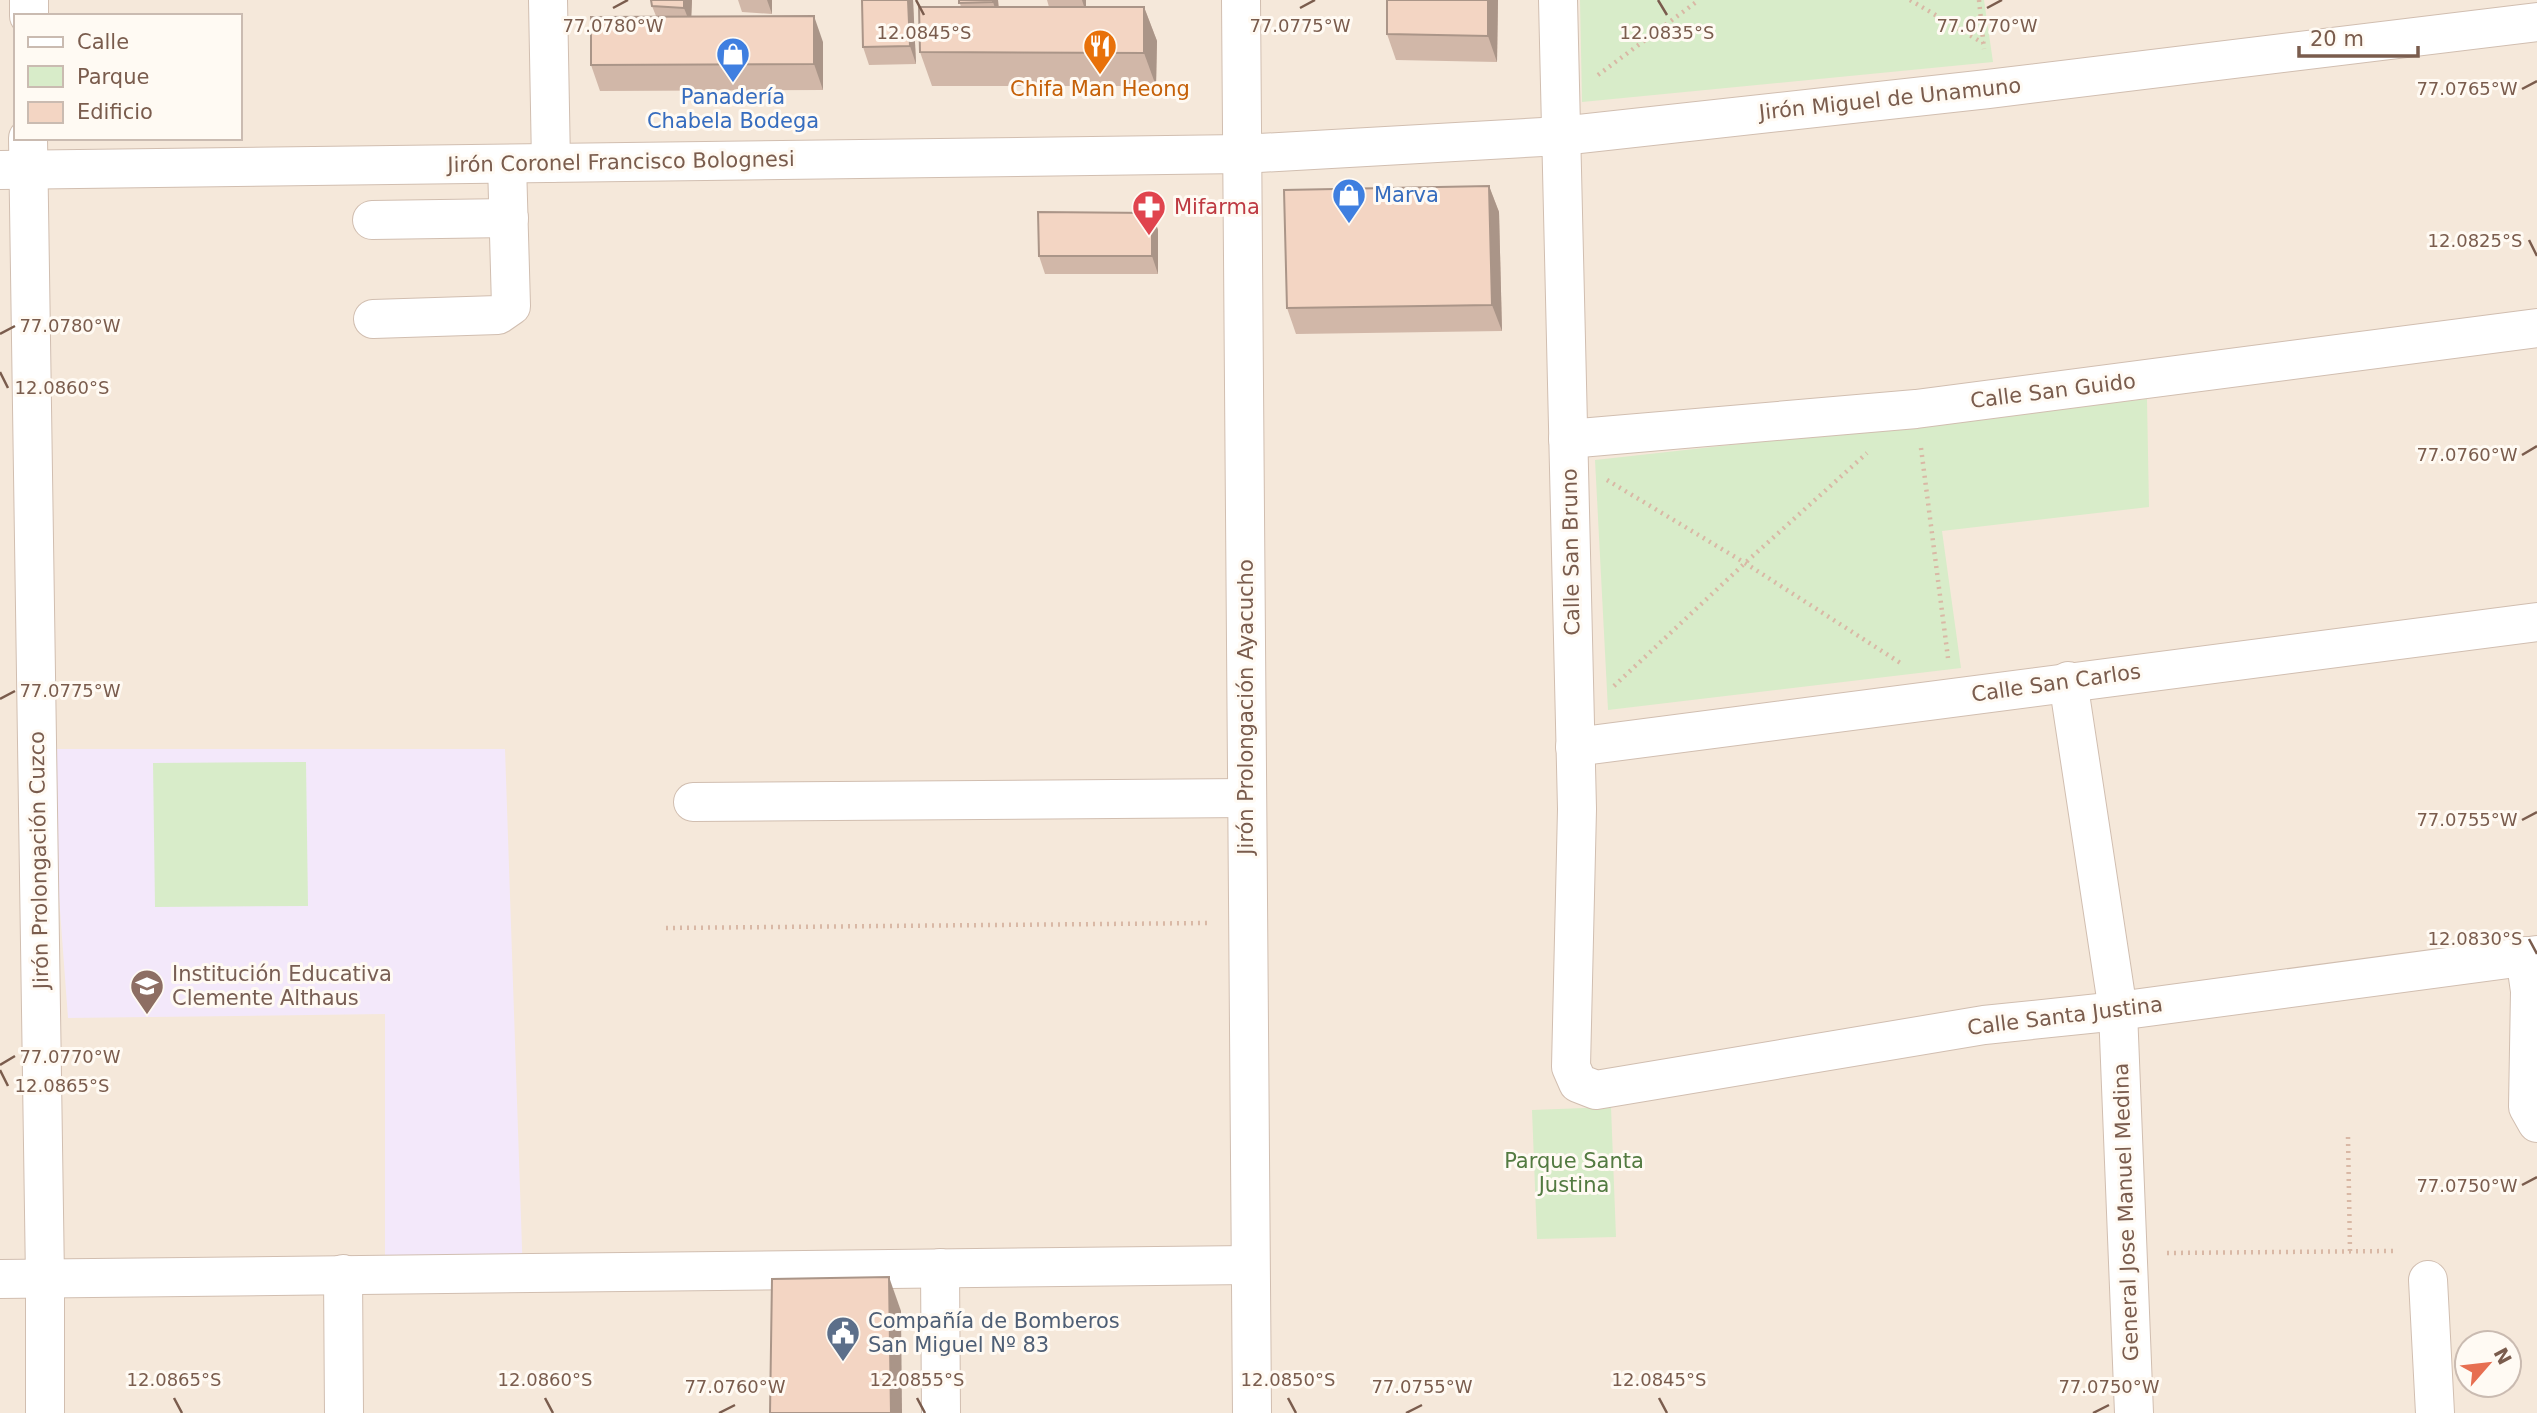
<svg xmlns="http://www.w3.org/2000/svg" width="2537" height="1413" viewBox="0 0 2537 1413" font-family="'DejaVu Sans',sans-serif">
<rect width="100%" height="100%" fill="#fdf6ec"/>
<path fill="#f5e8da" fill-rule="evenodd" d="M0,0h2537v1413h-2537zM16,16h224v122h-224zM2467,1343h42v42h-42z"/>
<path fill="#f3e8fa" d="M48,749h457l18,528 -138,3v-266l-317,4z"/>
<g fill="#d8ecc9">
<path d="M1580,0h404l9,62 -411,40z"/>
<path d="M2147,399l2,108 -207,24 19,137 -353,42 -13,-250z"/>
<path d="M306,762l2,144 -153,1 -2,-144z"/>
<path d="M1611,1107l5,130 -79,2 -5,-129z"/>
</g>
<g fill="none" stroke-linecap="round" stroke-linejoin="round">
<g stroke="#d1beb0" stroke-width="40">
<g id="minor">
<path d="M548,0l3,163"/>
<path d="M1241,0l11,1413"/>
<path d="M1558,0l19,809 -6,258 7,16 18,7 388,-65 134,-14 419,-56"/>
<path d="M29,16v-16"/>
<path d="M28,138l17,1141v134"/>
<path d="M0,170l1242,-16 319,-18 427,-47 549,-67"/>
<path d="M372,220l137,-2"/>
<path d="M373,319l125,-4 13,-9 -4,-142"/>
<path d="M1568,439l348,-30 621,-81"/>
<path d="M2068,681l50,330 16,402"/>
<path d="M1575,747l962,-125"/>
<path d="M693,802l554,-4"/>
<path d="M2525,956l5,35 -2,116 9,16"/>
<path d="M940,1268l1,145"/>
<path d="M343,1274l1,139"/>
<path d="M0,1279l1250,-14"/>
<path d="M2428,1280l7,133"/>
</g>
</g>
<g stroke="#d9b8a5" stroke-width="4.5" stroke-dasharray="2 5" stroke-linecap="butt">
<path d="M1910,0l73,43"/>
<path d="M1979,0l5,49"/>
<path d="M1598,75l101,-75"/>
<path d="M1921,448l27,210"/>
<path d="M1607,480l138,83 157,101"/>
<path d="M1614,686l131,-123 122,-110"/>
<path d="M666,928l545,-5"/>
<path d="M2348,1137l2,114"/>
<path d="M2167,1253l226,-2"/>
</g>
<use href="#minor" stroke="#fff" stroke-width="38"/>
</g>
<g fill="#d1b7a8">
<path d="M692,0l-1,16 132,26v48l-223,1 -9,-26 65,-49 -4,-10z"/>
<path d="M738,0h34v14l-30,-2z"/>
<path d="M913,0l3,64 -47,1 -6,-18z"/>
<path d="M959,0h39l1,7h50l-2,-7h39v7h58l13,34 -1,45h-224l-12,-34 41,-45z"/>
<path d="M1498,0l-1,62 -101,-2 -9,-26z"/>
<path d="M1489,186l10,26 3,119 -206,3 -9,-26z"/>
<path d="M1152,213l6,17v44h-113l-6,-18z"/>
</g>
<g fill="#aa9588">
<path d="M684,0h8l-1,26 -7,-18z"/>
<path d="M767,0h5v14z"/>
<path d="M908,0h5l3,64 -6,-18z"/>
<path d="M993,0h5l1,20 -6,-18z"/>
<path d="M1082,0h4v13z"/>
<path d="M1488,0h10l-1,62 -9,-26z"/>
<path d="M1144,7l13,34 -1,45 -12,-33z"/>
<path d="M814,16l9,26v48l-9,-26z"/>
<path d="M1489,186l10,26 3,119 -10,-26z"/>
<path d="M1152,213l6,17v44l-6,-18z"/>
<path d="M889,1277l12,34 1,102h-11z"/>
</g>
<g fill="#f3d5c3" stroke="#aa9588" stroke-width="2">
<path d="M651,0h33v8l-32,-2z"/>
<path d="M862,0h46l2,46 -47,1z"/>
<path d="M959,0h34v2l-34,1z"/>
<path d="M1387,0h101v36l-101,-2z"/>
<path d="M919,7h225v46l-224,-1z"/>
<path d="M814,16v48l-223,1v-48z"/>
<path d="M1489,186l3,119 -205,3 -3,-118z"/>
<path d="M1038,212l114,1v43h-113z"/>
<path d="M889,1277l2,136h-121l2,-134z"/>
</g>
<path fill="none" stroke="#7a5c4d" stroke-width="2.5" d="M916,0l8,15M1658,0l9,15M613,8l15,-8M1300,8l15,-8M1987,8l15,-8M2522,89l15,-8M2529,240l8,16M0,334l15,-8M0,372l8,16M2522,455l15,-9M0,699l15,-8M2522,820l15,-8M2529,939l8,15M0,1065l15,-9M0,1070l8,16M2522,1185l15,-8M174,1398l8,15M545,1398l8,15M917,1398l8,15M1288,1398l8,15M1659,1398l8,15M719,1413l16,-8M1406,1413l16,-8M2093,1413l16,-8"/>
<defs>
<g id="restaurant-pin" transform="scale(1.75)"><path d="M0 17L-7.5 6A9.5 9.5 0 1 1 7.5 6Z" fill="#e8710a" stroke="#fffaf3"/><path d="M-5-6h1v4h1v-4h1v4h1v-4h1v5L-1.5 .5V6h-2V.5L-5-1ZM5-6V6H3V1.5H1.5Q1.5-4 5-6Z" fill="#fff"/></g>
<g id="shop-pin" transform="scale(1.75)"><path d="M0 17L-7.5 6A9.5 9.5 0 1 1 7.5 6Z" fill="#3f7fe0" stroke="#fffaf3"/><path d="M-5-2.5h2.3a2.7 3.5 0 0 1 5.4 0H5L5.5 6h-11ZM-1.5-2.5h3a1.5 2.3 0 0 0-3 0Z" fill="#fff"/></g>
<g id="pharmacy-pin" transform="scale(1.75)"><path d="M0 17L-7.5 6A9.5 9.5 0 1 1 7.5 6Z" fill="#e0444e" stroke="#fffaf3"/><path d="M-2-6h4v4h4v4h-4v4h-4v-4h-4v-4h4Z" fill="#fff"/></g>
<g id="school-pin" transform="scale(1.75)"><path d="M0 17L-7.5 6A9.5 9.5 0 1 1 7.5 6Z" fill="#8d6e63" stroke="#fffaf3"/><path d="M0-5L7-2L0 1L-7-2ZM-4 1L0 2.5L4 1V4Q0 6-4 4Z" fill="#fff"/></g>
<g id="civic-pin" transform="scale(1.75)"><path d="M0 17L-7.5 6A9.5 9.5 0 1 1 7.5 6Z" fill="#5c6f8a" stroke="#fffaf3"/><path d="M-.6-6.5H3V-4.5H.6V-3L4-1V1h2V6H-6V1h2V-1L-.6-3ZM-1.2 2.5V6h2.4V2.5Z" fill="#fff"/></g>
</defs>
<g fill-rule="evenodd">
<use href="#restaurant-pin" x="1100" y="46"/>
<use href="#shop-pin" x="733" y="54"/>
<use href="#shop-pin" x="1349" y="195"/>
<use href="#pharmacy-pin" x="1149" y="207"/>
<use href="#school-pin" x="147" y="986"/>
<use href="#civic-pin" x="843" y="1333"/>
</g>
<g text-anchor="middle" stroke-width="6" stroke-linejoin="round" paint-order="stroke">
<g font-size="21" fill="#c56008" stroke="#fffaf3">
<text x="1100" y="96">Chifa Man Heong</text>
</g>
<g font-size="21" fill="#366cbe" stroke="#fffaf3">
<text x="733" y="104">Panadería<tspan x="733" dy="24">Chabela Bodega</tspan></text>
<text x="1374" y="202" text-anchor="start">Marva</text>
</g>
<g font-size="21" fill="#7a5c4d" stroke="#fffaf3">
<text transform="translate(1890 99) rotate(-6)" y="7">Jirón Miguel de Unamuno</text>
<text transform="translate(621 162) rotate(-1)" y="7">Jirón Coronel Francisco Bolognesi</text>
<text transform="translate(2053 391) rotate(-7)" y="7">Calle San Guido</text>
<text transform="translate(1571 552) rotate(-91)" y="7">Calle San Bruno</text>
<text transform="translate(2056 683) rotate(-8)" y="7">Calle San Carlos</text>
<text transform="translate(1246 707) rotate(-90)" y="7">Jirón Prolongación Ayacucho</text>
<text transform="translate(39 860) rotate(-91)" y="7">Jirón Prolongación Cuzco</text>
<text transform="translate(2065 1016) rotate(-7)" y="7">Calle Santa Justina</text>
<text transform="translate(2126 1212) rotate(-92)" y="7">General Jose Manuel Medina</text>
</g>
<g font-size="21" fill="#be3a42" stroke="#fffaf3" text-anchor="start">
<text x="1174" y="214">Mifarma</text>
</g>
<g font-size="21" fill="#785e54" stroke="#fffaf3" text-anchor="start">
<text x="172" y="981">Institución Educativa<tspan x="172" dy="24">Clemente Althaus</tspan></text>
</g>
<g font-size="21" fill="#537a41" stroke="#fffaf3">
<text x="1574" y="1168">Parque Santa<tspan x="1574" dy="24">Justina</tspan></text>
</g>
<g font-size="21" fill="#4e5e75" stroke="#fffaf3" text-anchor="start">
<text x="868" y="1328">Compañía de Bomberos<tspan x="868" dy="24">San Miguel Nº 83</tspan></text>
</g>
</g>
<g font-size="18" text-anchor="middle" fill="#7a5c4d" stroke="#fffaf3" stroke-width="6" stroke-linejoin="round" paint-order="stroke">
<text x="613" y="32">77.0780°W</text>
<text x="1300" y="32">77.0775°W</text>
<text x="1987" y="32">77.0770°W</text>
<text x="924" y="39">12.0845°S</text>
<text x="1667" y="39">12.0835°S</text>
<text x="2467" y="95">77.0765°W</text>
<text x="2475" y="247">12.0825°S</text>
<text x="70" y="332">77.0780°W</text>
<text x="62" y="394">12.0860°S</text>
<text x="2467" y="461">77.0760°W</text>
<text x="70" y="697">77.0775°W</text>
<text x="2467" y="826">77.0755°W</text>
<text x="2475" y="945">12.0830°S</text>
<text x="70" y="1063">77.0770°W</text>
<text x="62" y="1092">12.0865°S</text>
<text x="2467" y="1192">77.0750°W</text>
<text x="174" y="1386">12.0865°S</text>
<text x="545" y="1386">12.0860°S</text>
<text x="917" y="1386">12.0855°S</text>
<text x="1288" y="1386">12.0850°S</text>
<text x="1659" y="1386">12.0845°S</text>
<text x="735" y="1393">77.0760°W</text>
<text x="1422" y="1393">77.0755°W</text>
<text x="2109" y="1393">77.0750°W</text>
</g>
<rect x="14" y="14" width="228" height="126" fill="#fffaf3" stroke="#cabbb1" stroke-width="2"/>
<rect x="28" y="37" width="35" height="10" fill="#ffffff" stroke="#cabbb1" stroke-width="2"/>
<text x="77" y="49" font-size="21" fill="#7a5c4d">Calle</text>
<rect x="28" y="66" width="35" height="21" fill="#d8ecc9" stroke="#cabbb1" stroke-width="2"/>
<text x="77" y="84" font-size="21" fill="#7a5c4d">Parque</text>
<rect x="28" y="102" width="35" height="21" fill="#f3d5c3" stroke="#cabbb1" stroke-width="2"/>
<text x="77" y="119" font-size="21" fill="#7a5c4d">Edificio</text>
<g transform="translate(2488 1364) rotate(62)"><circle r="33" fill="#fffaf3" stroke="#cabbb1" stroke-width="2"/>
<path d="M0-5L12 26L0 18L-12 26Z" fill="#e76f51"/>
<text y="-10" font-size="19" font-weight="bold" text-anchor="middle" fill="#7a5c4d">N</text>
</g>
<path d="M2299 46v10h119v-10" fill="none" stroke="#7a5c4d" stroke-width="3.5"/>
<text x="2310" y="46" font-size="21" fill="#7a5c4d" stroke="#fffaf3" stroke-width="5" paint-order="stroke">20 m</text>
</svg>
